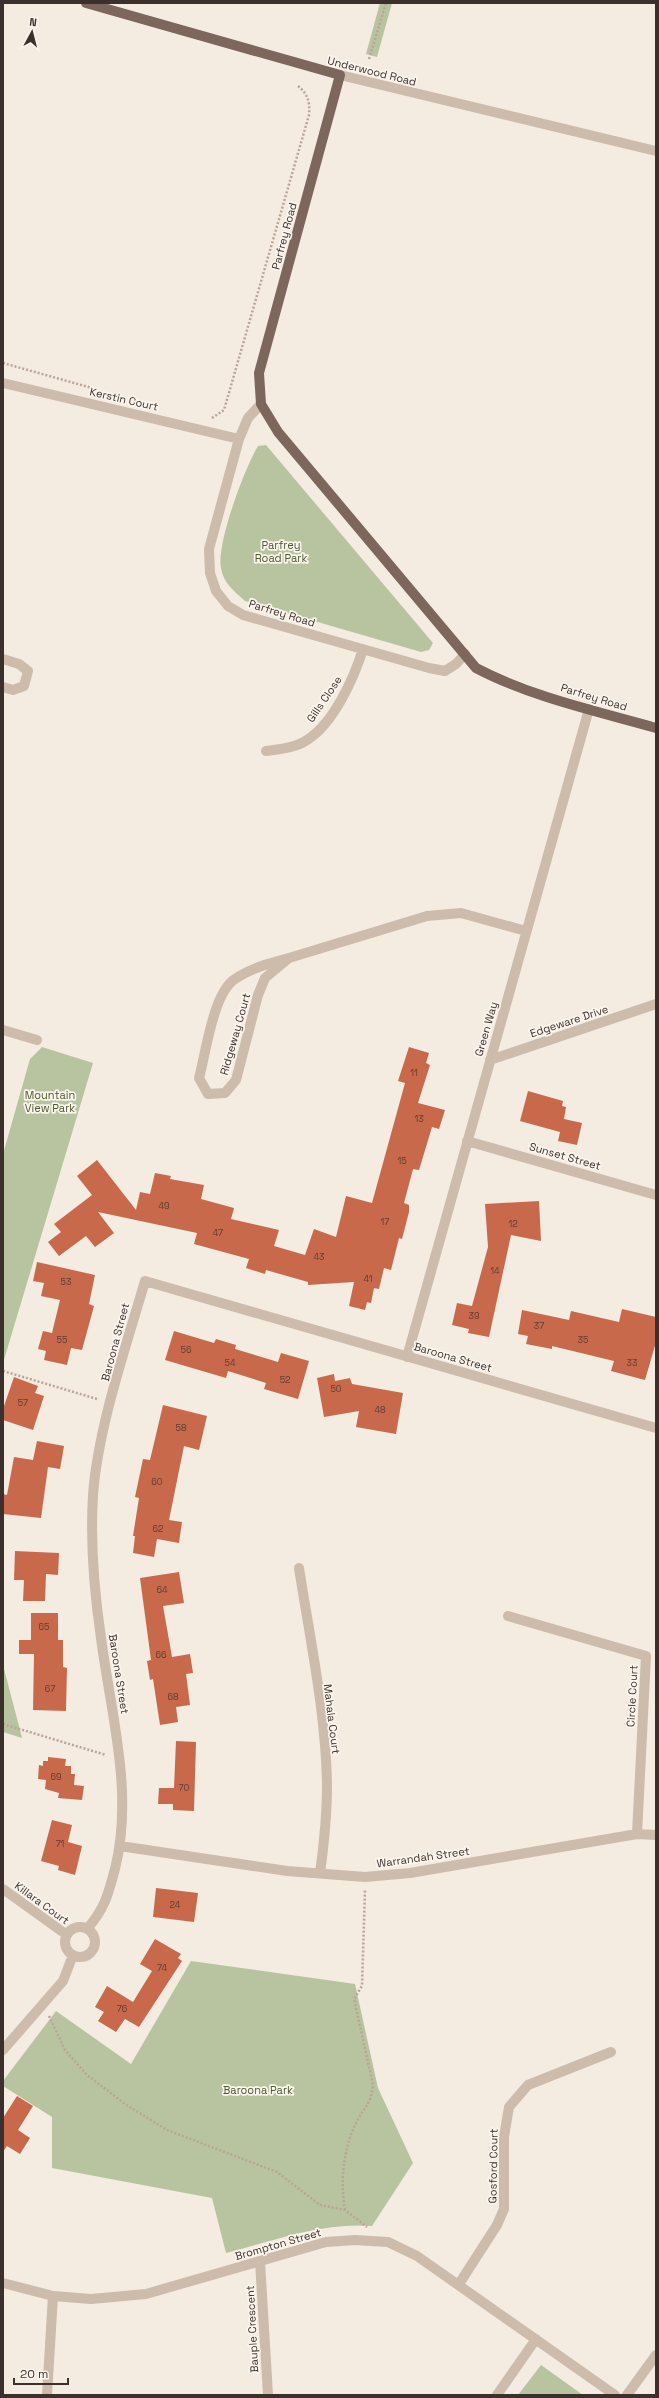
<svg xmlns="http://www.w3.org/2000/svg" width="659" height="2398" viewBox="0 0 659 2398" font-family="'Space Grotesk',sans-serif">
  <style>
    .green { fill: #b8c4a0 }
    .building { fill: #c8694b }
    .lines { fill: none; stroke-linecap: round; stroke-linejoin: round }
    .path { stroke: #b9a596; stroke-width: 2.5; stroke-dasharray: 2 2; stroke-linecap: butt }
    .minor { stroke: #cdbbac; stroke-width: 10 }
    .major { stroke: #7d675c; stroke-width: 10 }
    .labels { text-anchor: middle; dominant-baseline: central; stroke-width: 3.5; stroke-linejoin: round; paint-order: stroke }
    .number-label { font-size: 9px; fill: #5e3e33 }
    .street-label { font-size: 11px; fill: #3b302b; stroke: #fbf5ee }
    .park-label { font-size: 11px; fill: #4a5a2e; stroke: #fbf5ee }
  </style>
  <rect width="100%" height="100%" fill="#f4ebe1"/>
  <path class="green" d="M380 3H392L377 57 366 54Z
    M266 445 433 643 429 650 421 652 245 601C235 592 223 583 221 568 216 544 245 467 258 446Z
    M42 1047 93 1063 3 1363V1154L30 1059Z
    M3 1665 20 1730 22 1738 3 1732Z
    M191 1961 355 1984 378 2088 413 2163 372 2226C322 2222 273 2241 226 2253L212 2198 52 2168V2117L3 2086V2081L56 2011 131 2064Z
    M541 2365 583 2395H518Z"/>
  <path class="building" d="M409 1047 429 1053 426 1063 430 1065 418 1103 445 1110 439 1129 432 1127 419 1170 413 1169 404 1203 409 1205V1212L402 1239 399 1238 391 1270 384 1268 379 1289 374 1288 371 1303 367 1302 365 1310 349 1306 354 1282 308 1285V1282L266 1270 265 1274 246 1268 249 1259 194 1244 197 1233 98 1212 114 1233 95 1247 86 1236 59 1256 48 1242 61 1232 54 1224 92 1195 77 1176 97 1160 136 1210 140 1192 150 1194 155 1173 171 1176 170 1179 204 1185 201 1199 234 1208 231 1219 279 1230 274 1246 305 1255 314 1229 336 1237 346 1196 372 1203 405 1083 398 1081Z
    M528 1091 563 1101 562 1106 566 1107 564 1119 582 1123 577 1145 558 1141 560 1132 520 1121Z
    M539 1201 541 1241 511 1235 489 1337 468 1333 469 1329 452 1325 457 1303 472 1306 488 1247 485 1204Z
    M37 1262 95 1275 89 1304 94 1306 82 1350 71 1348 67 1365 44 1360 46 1351 38 1349 43 1331 52 1333 60 1300 41 1296 44 1283 33 1281Z
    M622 1309 656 1317V1342L645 1380 611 1371 614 1361 552 1346V1349L526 1344 528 1336 518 1334 522 1310 569 1320 571 1311 619 1322Z
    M174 1331 214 1343 216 1339 236 1345 235 1349 278 1362 281 1353 309 1361 298 1399 264 1389 266 1383 228 1371 226 1378 165 1360Z
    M334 1374 335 1381 350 1378 352 1384 403 1393 396 1434 356 1427 359 1411 324 1417 317 1378Z
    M14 1377 38 1386 35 1393 44 1396 33 1430 3 1420V1409Z
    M163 1405 207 1416 199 1450 184 1446 169 1520 182 1522 179 1543 157 1539 154 1557 133 1553 135 1536H133L139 1498 135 1497 143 1459 150 1460Z
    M37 1441 64 1446 60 1469 48 1467 41 1518 3 1514V1494L7 1495 14 1457 33 1460Z
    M15 1551 59 1553 58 1575 46 1574 45 1601H23L24 1580H14Z
    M179 1572 184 1603 163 1606 172 1657 190 1654 193 1673 186 1674 190 1705 176 1707 178 1722 160 1725 153 1679 150 1680 147 1661 151 1660 140 1578Z
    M31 1613H58V1640H63V1667L67 1668 66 1711 33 1710 34 1654H19V1640H31Z
    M176 1741 196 1742 194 1811 173 1810V1804H158L159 1788H174Z
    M48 1757 66 1759 65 1766H71V1774H75L74 1785 84 1786 82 1800 58 1798 59 1793 45 1789 46 1780 38 1779 39 1765 43 1766V1761H48Z
    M52 1820 72 1825 68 1842 82 1846 75 1875 58 1870 59 1866 41 1861Z
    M156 1888 198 1893 194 1922 153 1917Z
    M155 1939 181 1954 178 1958 182 1961 139 2027 125 2019 116 2032 98 2021 104 2012 95 2007 107 1986 133 2002 152 1971 140 1964Z
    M17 2096 33 2106 18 2130 30 2138 20 2154 7 2146 3 2152V2118Z"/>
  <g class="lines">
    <path class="path" d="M369 59 386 3
      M3 363 99 390
      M212 418 224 410 309 115C310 101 308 94 297 85
      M3 1371 97 1399
      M3 1724 106 1755
      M49 2016 65 2050 87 2075 125 2104 167 2130 277 2172 320 2205 345 2210 367 2227
      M345 2210C340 2181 343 2150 356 2123 364 2107 371 2105 373 2085L354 1999 362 1986 365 1890"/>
    <path class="minor" d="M340 75 656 151
      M3 383 239 439
      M261 404 248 418 239 439 209 549 210 573 216 591 228 606 243 615 429 668 445 671 456 664 465 654
      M3 659 19 664 28 671 24 686 13 690 3 687
      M266 751C280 749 295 748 307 740 334 723 354 678 363 649
      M289 958 265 978 258 995 236 1080 225 1093 208 1094 199 1078C206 1053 213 993 235 979 251 968 270 963 289 958Z
      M289 958 427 916 461 913 526 931
      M3 1030 37 1040
      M490 1060 656 1004
      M467 1141 656 1195
      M407 1357 589 709
      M299 1568C310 1639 326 1714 327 1785 327 1815 324 1844 320 1873
      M508 1616 646 1656 637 1834
      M120 1846 287 1871 365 1877 410 1873 637 1834 656 1835
      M3 1889 67 1935
      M65 1942a15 15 0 1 1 30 0a15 15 0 1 1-30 0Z
      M87 1929C105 1908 108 1895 115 1869 134 1792 111 1715 101 1638 94 1590 90 1543 93 1495 98 1427 126 1347 145 1281L656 1428
      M3 2050 63 1981 73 1955
      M260 2261 268 2395
      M3 2283 53 2296 91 2299 146 2294 326 2242 355 2240 388 2242 417 2256 615 2395
      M459 2284 497 2225 504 2209V2137L509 2107 528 2085 611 2052
      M47 2395 53 2296
      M497 2395 536 2339
      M627 2395 656 2355"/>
    <path class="major" d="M86 3 340 75 259 373 261 404 278 432 476 668C531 697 596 711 656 728"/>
  </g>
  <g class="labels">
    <g class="number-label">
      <text x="414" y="1073">11</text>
      <text x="419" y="1119">13</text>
      <text x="402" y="1161">15</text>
      <text x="164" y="1206">49</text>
      <text x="385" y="1222">17</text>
      <text x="513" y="1224">12</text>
      <text x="218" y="1233">47</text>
      <text x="319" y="1257">43</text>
      <text x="495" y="1271">14</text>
      <text x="368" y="1279">41</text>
      <text x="66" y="1282">53</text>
      <text x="474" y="1316">39</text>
      <text x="539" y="1326">37</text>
      <text x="62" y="1340">55</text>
      <text x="583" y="1340">35</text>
      <text x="186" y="1350">56</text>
      <text x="230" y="1363">54</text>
      <text x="632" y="1363">33</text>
      <text x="285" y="1380">52</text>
      <text x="336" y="1389">50</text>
      <text x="23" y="1403">57</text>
      <text x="380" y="1410">48</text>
      <text x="181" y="1428">58</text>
      <text x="157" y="1482">60</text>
      <text x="158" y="1529">62</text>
      <text x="162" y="1590">64</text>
      <text x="44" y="1627">65</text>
      <text x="161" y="1655">66</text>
      <text x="50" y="1689">67</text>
      <text x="173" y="1697">68</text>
      <text x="56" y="1777">69</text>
      <text x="184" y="1788">70</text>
      <text x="60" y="1844">71</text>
      <text x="175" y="1905">24</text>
      <text x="162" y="1968">74</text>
      <text x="122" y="2009">76</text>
    </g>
    <g class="street-label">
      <text transform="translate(372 71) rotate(14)">Underwood Road</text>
      <text transform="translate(284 236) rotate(-75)">Parfrey Road</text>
      <text transform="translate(124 399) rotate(13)">Kerstin Court</text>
      <text transform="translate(282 613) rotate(17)">Parfrey Road</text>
      <text transform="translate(594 697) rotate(17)">Parfrey Road</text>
      <text transform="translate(324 699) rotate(-56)">Gills Close</text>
      <text transform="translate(569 1021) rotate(-18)">Edgeware Drive</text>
      <text transform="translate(486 1029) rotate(-74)">Green Way</text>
      <text transform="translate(235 1034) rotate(-74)">Ridgeway Court</text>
      <text transform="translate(565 1156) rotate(16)">Sunset Street</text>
      <text transform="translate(115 1342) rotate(-75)">Baroona Street</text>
      <text transform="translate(453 1357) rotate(16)">Baroona Street</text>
      <text transform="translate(119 1674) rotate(81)">Baroona Street</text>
      <text transform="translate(632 1696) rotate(-87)">Circle Court</text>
      <text transform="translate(332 1719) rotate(83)">Mahala Court</text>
      <text transform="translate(423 1857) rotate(-8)">Warrandah Street</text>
      <text transform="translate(42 1903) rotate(36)">Killara Court</text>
      <text transform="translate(493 2166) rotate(-89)">Gosford Court</text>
      <text transform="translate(278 2244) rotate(-16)">Brompton Street</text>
      <text transform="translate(252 2329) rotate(-93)">Bauple Crescent</text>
    </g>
    <g class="park-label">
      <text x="281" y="545">Parfrey<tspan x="281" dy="13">Road Park</tspan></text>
      <text x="50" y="1095">Mountain<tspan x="50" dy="13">View Park</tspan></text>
      <text x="258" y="2090">Baroona Park</text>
    </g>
  </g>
  <rect width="659" height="2398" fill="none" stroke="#3b302b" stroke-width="8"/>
  <g transform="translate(32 32) rotate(7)" stroke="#fbf5ee" stroke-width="3" paint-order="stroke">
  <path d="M0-3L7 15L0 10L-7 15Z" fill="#3b302b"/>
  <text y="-6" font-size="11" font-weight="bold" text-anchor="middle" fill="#3b302b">N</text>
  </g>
  <path d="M14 2378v6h54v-6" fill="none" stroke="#3b302b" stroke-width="2"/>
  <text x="20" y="2378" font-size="12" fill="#3b302b" stroke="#fbf5ee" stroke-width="3" paint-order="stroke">20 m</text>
</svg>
